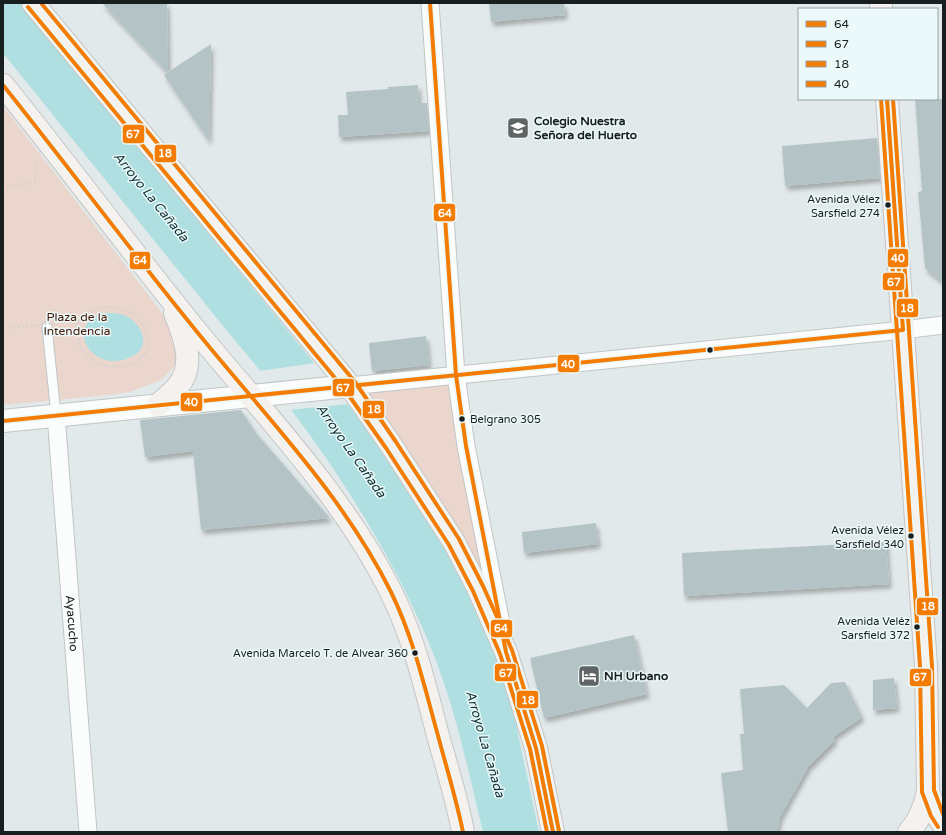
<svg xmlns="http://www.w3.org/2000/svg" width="946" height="835" viewBox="0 0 946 835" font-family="'Varela Round',sans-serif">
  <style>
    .green { fill: #ebd6cd }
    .water { fill: #b0dfe2 }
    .pier { fill: #e2e9ea }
    .building { fill: #b4c4c6; filter: url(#shadow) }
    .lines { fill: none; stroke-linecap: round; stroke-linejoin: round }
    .lane-casing { stroke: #c0c6c6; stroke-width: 11 }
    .street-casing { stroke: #c0c6c6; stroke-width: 19 }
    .secondary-casing { stroke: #c0c6c6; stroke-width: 24 }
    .primary-casing { stroke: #c2c6c6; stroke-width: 24 }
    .path { stroke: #cccfcf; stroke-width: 2.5; stroke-dasharray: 1 3; stroke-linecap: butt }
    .lane { stroke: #fbfcfc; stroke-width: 9 }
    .street { stroke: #fbfcfc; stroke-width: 17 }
    .secondary { stroke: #fbfcfc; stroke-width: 22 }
    .primary { stroke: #f5f1ef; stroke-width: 22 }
    .path-bridge { stroke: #cccfcf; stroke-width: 2.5; stroke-dasharray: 1 3; stroke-linecap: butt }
    .bus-1-casing { stroke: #ebf9fa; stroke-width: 7 }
    .bus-2-casing { stroke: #ebf9fa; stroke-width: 7 }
    .bus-3-casing { stroke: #ebf9fa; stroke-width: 7 }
    .bus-4-casing { stroke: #ebf9fa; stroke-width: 7 }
    .bus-1 { stroke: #f47c02; stroke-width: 4 }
    .bus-2 { stroke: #f47c02; stroke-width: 4 }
    .bus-3 { stroke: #f47c02; stroke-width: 4 }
    .bus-4 { stroke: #f47c02; stroke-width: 4 }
    .bus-dot { fill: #191e1e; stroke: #ebf9fa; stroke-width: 1.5 }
    .labels { text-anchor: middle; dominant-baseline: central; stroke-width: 3; stroke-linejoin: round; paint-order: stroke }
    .bus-label { font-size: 11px; fill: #191e1e; stroke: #ebf9fa; text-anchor: end }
    .poi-label { font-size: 12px; font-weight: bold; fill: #191e1e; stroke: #ebf9fa; text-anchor: start }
    .park-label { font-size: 12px; fill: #461905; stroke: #ebf9fa }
    .street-label { font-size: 12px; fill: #191e1e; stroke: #ebf9fa }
    .water-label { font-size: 13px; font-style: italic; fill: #103133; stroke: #ebf9fa }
    .line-badge { stroke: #ebf9fa; stroke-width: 1.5 }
    .badge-label { font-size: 11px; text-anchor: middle; font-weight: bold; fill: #fff }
  </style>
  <defs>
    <filter id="shadow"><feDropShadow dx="2.5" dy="4.5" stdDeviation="2" flood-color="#0004"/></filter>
  </defs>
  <rect width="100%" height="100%" fill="#e2e9ea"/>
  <path class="green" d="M3 106 162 313 172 332 177 349 175 366 161 380 130 392 110 395 3 405Z
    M456 375 506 652 350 386Z"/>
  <path class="water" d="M3 3H21L366 427 431 522 477 609 504 680 516 724 539 832H483C470 778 458 721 439 669 426 632 408 596 390 562 347 483 295 410 236 342L3 53Z
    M102 313C110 313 118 312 126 316 142 324 152 346 133 356 95 377 62 328 102 313Z"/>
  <path class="pier" d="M316 363 349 404 289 410 259 371Z"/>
  <path class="building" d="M102 3H167L168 72 211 44 209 141 164 75 168 73Z
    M489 3H564L565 15 491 22Z
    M418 85 419 103H427L429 131 339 137 338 115H348L346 92 388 89V87Z
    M915 99H943V282L925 268 918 192 922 191Z
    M877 138 880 178 785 186 782 146Z
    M426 336 429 365 372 371 369 343Z
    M241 410 256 433 330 518 201 530 193 451 145 457 140 420Z
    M596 523 598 544 524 553 522 532Z
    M886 542 889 584 684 596 682 553Z
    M634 635 647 694 544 718 530 658Z
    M894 678 897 708 873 710V680Z
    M845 682 862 717 833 737 835 740 808 767 780 817 777 832H728L721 773 743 770 740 734H744L740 689 784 685 807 708 831 683Z"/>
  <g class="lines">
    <g class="lane-casing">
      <path id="lane" d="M47 327 56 415"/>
    </g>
    <g class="street-casing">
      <g id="street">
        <path d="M430 3 456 375 466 446 502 628"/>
        <path d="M350 386 903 330 943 325"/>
        <path id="s1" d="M56 415 88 832"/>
      </g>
    </g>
    <g class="secondary-casing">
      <path id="secondary" d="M3 421 350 386"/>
    </g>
    <g class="primary-casing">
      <path id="primary" d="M33 3 350 386 391 445 454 542 478 588 506 652 536 748 553 832
        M881 3V9
        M3 85C70 168 134 255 202 338 268 418 345 499 391 592 413 636 425 685 437 732 446 765 457 798 463 832
        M887 99 926 666 928 791C925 806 920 820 909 832
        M158 405C164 399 173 393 178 386 196 365 184 335 175 313
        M928 791 936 814 943 824"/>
    </g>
    <path class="path" d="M3 187 35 183 36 162
      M62 323C66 322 73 322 77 321 88 316 95 308 107 307 119 306 133 312 140 321 174 364 97 386 80 345 77 337 77 329 77 321
      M3 328 32 326"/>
    <use href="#lane" class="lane"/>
    <use href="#street" class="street"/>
    <use href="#secondary" class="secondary"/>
    <use href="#primary" class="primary"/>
    <path class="path-bridge" d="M33 326 55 323"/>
    <g class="bus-1-casing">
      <path id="bus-1" d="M430 3 456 375 466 446 506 652 536 748 553 832
        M3 85C70 169 134 255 202 338 269 420 344 497 391 592 413 637 424 685 437 732 446 766 456 798 463 832"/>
    </g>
    <g class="bus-2-casing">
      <path id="bus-2" d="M28 7 345 390 386 448 449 545 473 591 500 654 530 749 547 832
        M881 99 920 666 922 792 931 816 938 827"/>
    </g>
    <g class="bus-3-casing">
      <path id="bus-3" d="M41 3 355 382 396 442 459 539 483 586 512 650 542 746 559 831
        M893 99 932 666 934 790 943 814"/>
    </g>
    <g class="bus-4-casing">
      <path id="bus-4" d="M3 421 903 330 887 99"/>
    </g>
    <use href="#bus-1" class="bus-1"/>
    <use href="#bus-2" class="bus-2"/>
    <use href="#bus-3" class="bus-3"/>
    <use href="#bus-4" class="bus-4"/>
  </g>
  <defs>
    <g id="school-square" transform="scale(1.15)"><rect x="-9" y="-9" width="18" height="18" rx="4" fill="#5f6565" stroke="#ebf9fa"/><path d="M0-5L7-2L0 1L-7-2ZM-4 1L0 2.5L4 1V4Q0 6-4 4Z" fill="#fff"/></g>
    <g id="hotel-square" transform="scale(1.15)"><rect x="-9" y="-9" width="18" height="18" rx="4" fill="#5f6565" stroke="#ebf9fa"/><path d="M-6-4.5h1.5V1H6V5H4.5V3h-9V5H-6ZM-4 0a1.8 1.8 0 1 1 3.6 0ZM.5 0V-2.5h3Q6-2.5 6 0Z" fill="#fff"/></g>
  </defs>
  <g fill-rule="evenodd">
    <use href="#school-square" x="518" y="128"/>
    <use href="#hotel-square" x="589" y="676"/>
  </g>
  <g class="bus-dot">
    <circle cx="888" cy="205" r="3.5"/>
    <circle cx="710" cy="350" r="3.5"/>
    <circle cx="462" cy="419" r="3.5"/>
    <circle cx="911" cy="536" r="3.5"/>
    <circle cx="917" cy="627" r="3.5"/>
    <circle cx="415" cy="653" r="3.5"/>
  </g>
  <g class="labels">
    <g class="bus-label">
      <text x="880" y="199">Avenida Vélez<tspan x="880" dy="14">Sarsfield 274</tspan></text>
      <text x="470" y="419" text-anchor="start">Belgrano 305</text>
      <text x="904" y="530">Avenida Vélez<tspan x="904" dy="14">Sarsfield 340</tspan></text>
      <text x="910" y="621">Avenida Veléz<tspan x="910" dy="14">Sarsfield 372</tspan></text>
      <text x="408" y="653">Avenida Marcelo T. de Alvear 360</text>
    </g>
    <g class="poi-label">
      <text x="534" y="121">Colegio Nuestra<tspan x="534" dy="14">Señora del Huerto</tspan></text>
      <text x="604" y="676">NH Urbano</text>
    </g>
    <g class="park-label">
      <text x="77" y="317">Plaza de la<tspan x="77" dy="14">Intendencia</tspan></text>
    </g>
    <g class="street-label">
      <text stroke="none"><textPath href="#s1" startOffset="209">Ayacucho</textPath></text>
    </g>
    <g class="water-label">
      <text transform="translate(151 197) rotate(51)">Arroyo La Cañada</text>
      <text transform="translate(351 451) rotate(55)">Arroyo La Cañada</text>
      <text transform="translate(485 744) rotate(74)">Arroyo La Cañada</text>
    </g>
  </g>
  <g class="line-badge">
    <rect x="122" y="124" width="23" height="20" rx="4" fill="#f47c02"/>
    <rect x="154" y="144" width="23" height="19" rx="4" fill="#f47c02"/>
    <rect x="433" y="203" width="23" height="19" rx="4" fill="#f47c02"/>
    <rect x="887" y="248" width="22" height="20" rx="4" fill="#f47c02"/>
    <rect x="129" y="251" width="22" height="19" rx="4" fill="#f47c02"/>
    <rect x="882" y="272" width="23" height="19" rx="4" fill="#f47c02"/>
    <rect x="896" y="298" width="23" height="20" rx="4" fill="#f47c02"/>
    <rect x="557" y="354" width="23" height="19" rx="4" fill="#f47c02"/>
    <rect x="332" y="378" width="23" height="19" rx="4" fill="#f47c02"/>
    <rect x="180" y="392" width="23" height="20" rx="4" fill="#f47c02"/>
    <rect x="362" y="400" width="23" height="19" rx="4" fill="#f47c02"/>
    <rect x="916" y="597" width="23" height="19" rx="4" fill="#f47c02"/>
    <rect x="490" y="619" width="23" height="19" rx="4" fill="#f47c02"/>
    <rect x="494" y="663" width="23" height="19" rx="4" fill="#f47c02"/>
    <rect x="909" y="668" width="23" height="19" rx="4" fill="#f47c02"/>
    <rect x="516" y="690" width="23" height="19" rx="4" fill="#f47c02"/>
  </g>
  <g class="badge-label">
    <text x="133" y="138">67</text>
    <text x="165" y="157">18</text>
    <text x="445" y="217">64</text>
    <text x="898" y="262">40</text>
    <text x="140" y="264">64</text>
    <text x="894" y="286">67</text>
    <text x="907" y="312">18</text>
    <text x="568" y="368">40</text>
    <text x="343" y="392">67</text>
    <text x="191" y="406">40</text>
    <text x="374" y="413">18</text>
    <text x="928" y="610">18</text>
    <text x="501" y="632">64</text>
    <text x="506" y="677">67</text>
    <text x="920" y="681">67</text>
    <text x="528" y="704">18</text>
  </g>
  <rect width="946" height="835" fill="none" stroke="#191e1e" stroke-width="8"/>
  <rect x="798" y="8" width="140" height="92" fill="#ebf9fa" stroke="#97a1a2"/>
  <rect x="806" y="21" width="20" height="6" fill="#f47c02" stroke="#97a1a2"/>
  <text x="834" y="28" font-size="12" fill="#191e1e">64</text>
  <rect x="806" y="41" width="20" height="6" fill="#f47c02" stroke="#97a1a2"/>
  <text x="834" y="48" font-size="12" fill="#191e1e">67</text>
  <rect x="806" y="61" width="20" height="6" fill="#f47c02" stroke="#97a1a2"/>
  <text x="834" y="68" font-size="12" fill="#191e1e">18</text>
  <rect x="806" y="81" width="20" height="6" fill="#f47c02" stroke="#97a1a2"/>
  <text x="834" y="88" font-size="12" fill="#191e1e">40</text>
</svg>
